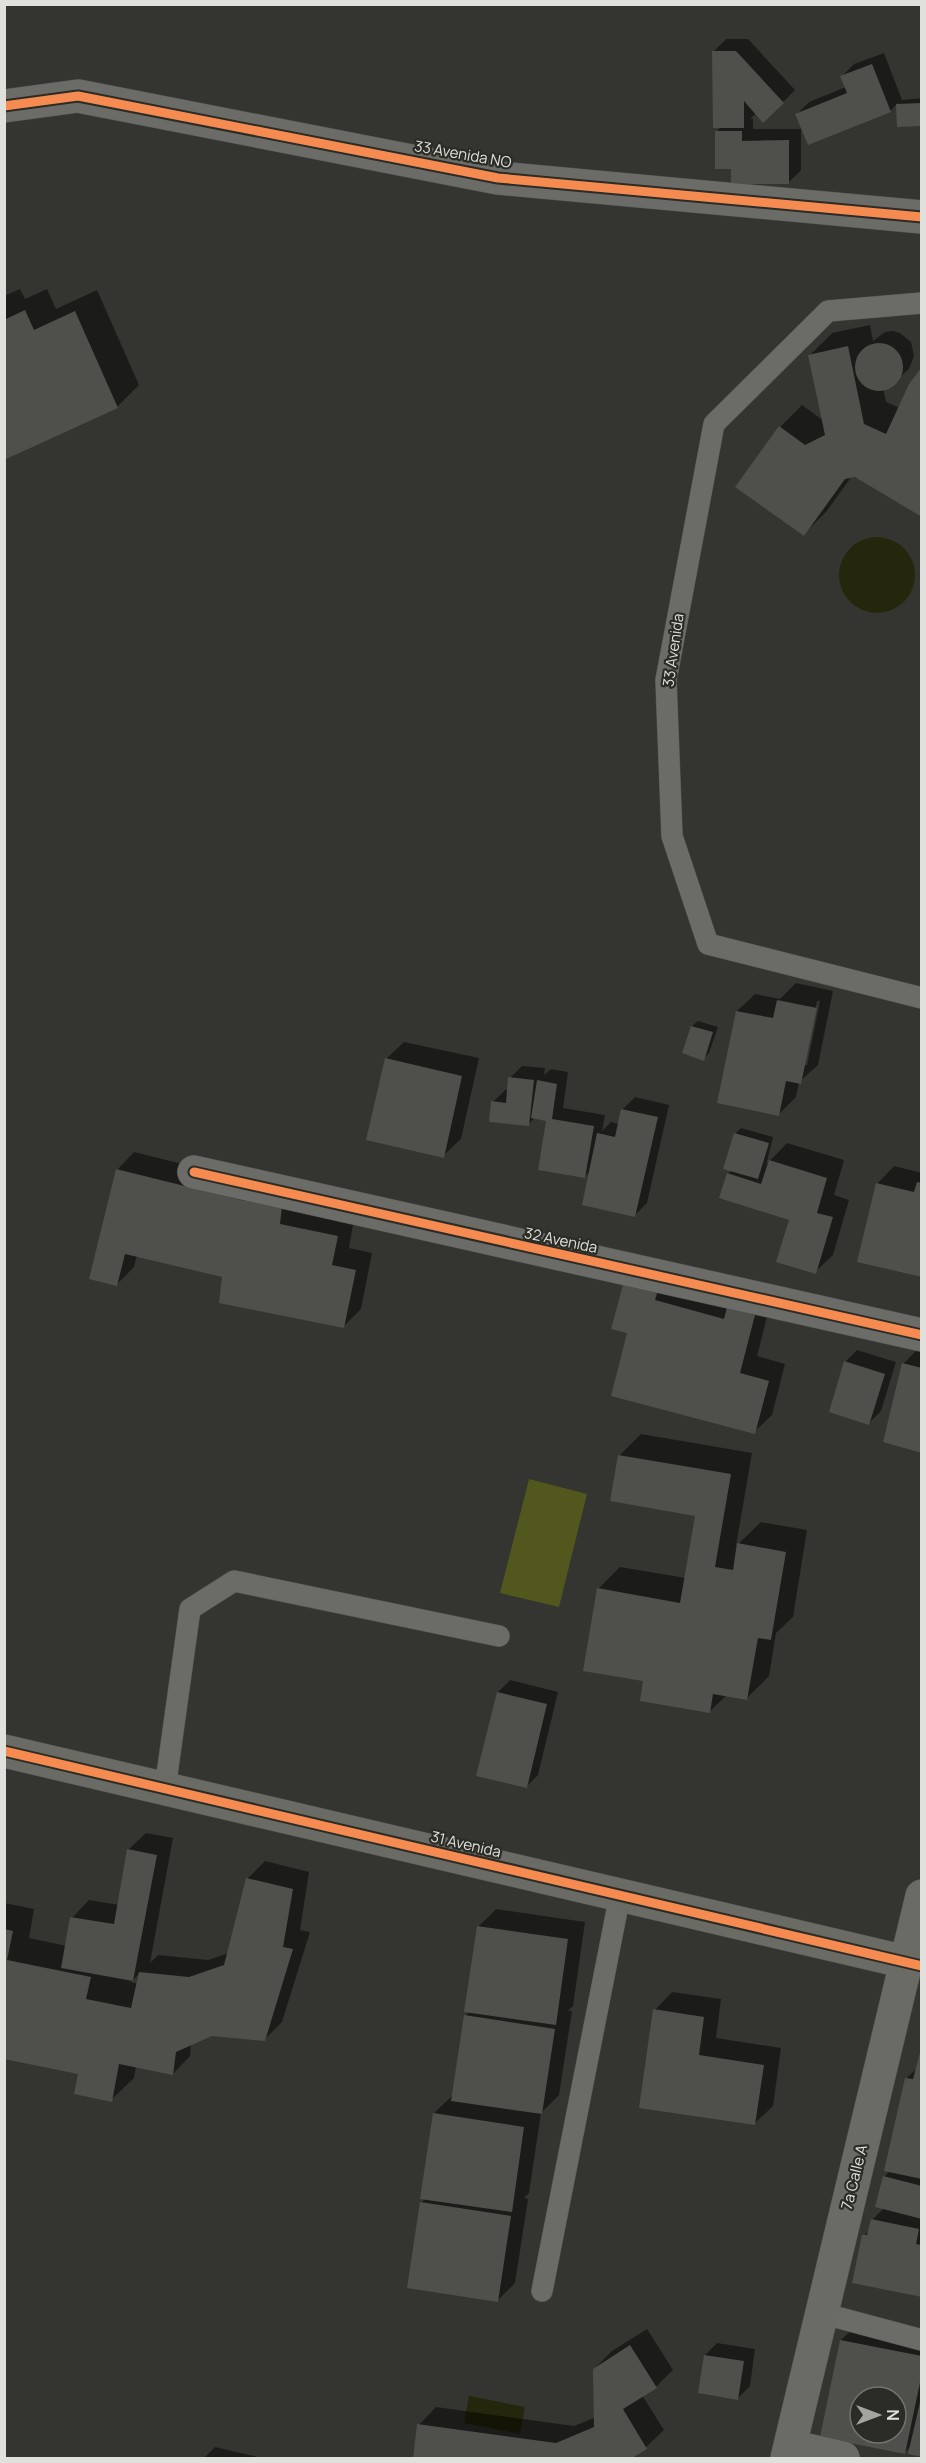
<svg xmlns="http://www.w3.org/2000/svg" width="926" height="2463" viewBox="0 0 926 2463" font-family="Manrope,sans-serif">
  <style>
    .green { fill: #52571d }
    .water { fill: #25270c }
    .shadow { fill: #0007; fill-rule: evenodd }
    .building { fill: #4f4f4c; fill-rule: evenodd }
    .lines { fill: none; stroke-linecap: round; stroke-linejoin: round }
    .lane-casing { stroke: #53544f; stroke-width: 22 }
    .street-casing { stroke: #53544f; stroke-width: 34 }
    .secondary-casing { stroke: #53544f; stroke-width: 34 }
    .lane { stroke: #6b6c68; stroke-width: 21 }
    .street { stroke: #6b6c68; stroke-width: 33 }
    .secondary { stroke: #6a6b65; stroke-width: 33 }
    .cycleway-casing { stroke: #2b2c25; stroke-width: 13 }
    .cycleway { stroke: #f68b52; stroke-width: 9 }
    .labels { text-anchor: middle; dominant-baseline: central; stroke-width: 4.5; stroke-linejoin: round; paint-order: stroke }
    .street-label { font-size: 15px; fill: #e0e1dc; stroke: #2b2c25 }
  </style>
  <rect width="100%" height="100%" fill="#343530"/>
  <path class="green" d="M529 1479 587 1494 559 1607 500 1593Z"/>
  <path class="water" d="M839 575a38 38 0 1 1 76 0a38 38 0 1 1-76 0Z
    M469 2396 525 2407 520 2434 464 2423Z"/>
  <path class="shadow" d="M726 39H748L795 90 783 102 756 113 750 119H753V129H801V170L789 182 732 167 717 131 722 126 714 51Z
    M884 53 902 100 922 98V125L898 126V103L890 111 797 114 809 102 846 87 842 76 854 64Z
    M20 289 25 299 47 289 56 309 97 290 139 385 117 407 4 458V296Z
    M870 325 873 341 885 332 893 331 900 333 911 342 914 356 909 369 890 386 883 388 886 402 900 408 922 516 855 475 852 476 826 512 804 534 780 427 802 405 824 421 810 355 832 333Z
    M796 983 833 991 818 1065 799 1082 796 1097 779 1114 737 1011 755 994 780 999ZM817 1001H820L807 1065H804Z
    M698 1021 718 1027 709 1053 703 1059 692 1026Z
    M404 1042 479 1058 461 1139 443 1156 386 1059Z
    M522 1066 545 1068 544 1075 551 1069 568 1072 563 1108 605 1115 602 1131 611 1122 619 1124 623 1109 635 1097 669 1105 647 1203 635 1215 591 1170 584 1177 548 1119 535 1117 529 1124 493 1102 505 1090H509L510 1078Z
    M741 1128 773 1137 766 1165 787 1143 844 1160 834 1195 849 1200 833 1255 815 1272 791 1219 728 1174 732 1170 735 1134Z
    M134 1152 259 1183 354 1219 349 1248 372 1253 361 1309 344 1326 224 1276 137 1255 134 1267 117 1284V1170Z
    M894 1166 922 1173V1275L877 1184Z
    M625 1282 772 1297 757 1356 785 1364 772 1415 754 1432 629 1332Z
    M921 1346 922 1347V1451L903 1364Z
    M857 1350 896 1362 881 1411 869 1423 845 1362Z
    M641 1434 752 1453 736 1546 761 1522 807 1530 793 1617 776 1633 769 1676 747 1698 727 1695 710 1711 645 1680 598 1589 620 1567 686 1578 697 1515 619 1456Z
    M510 1680 558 1692 538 1775 526 1787 498 1692Z
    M146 1833 173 1838 150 1963 158 1955 208 1960 229 1953 248 1878 265 1861 309 1872 300 1930 310 1932 282 2022 264 2040 212 2035 191 2043 190 2056 173 2074 136 2066 134 2078 111 2100 80 2072 4 2057V1903L34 1909 29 1938 67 1946 72 1918 89 1900 119 1905 128 1850ZM141 1972 138 1984 131 1982Z
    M496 1909 585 1922 573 2006 568 2011H572L559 2095 541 2113 529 2193 524 2198 528 2199 515 2283 498 2300 421 2203 426 2198 434 2113 452 2096 465 2016 470 2011 478 1927Z
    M672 1992 721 1999 716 2038 781 2048 773 2106 755 2123 655 2010Z
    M922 2047V2296L864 2236 870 2229 872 2220 884 2208V2177L890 2171 907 2078 917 2068Z
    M859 2323 922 2336V2456L912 2445 904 2453 822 2435 841 2340ZM860 2397H896V2433H860Z
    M647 2329 673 2370 656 2387 642 2395 664 2430 646 2447 629 2458H414L419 2425 436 2407 574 2426 596 2417 594 2369 612 2351Z
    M717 2343 755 2349 750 2386 738 2398 705 2355Z
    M215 2447 262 2458H204Z"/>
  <path class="building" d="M712 51H736L784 103 763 123 744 101V128H713Z
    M872 64 891 112 808 145 795 114 847 93 840 76Z
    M922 103V126L897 127 896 104Z
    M715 131H742V141L789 140V184H731V169H715Z
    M25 310 34 330 75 311 118 408 4 460V320Z
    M855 367a24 24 0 1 1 48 0a24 24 0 1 1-48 0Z
    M848 346 864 424 886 434 909 384 922 367V517L855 477 845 479 804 536 735 487 779 426 805 445 825 435 808 355Z
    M777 1000 817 1008 801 1084 786 1081 779 1116 717 1103 736 1011 773 1018Z
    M691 1026 713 1032 704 1061 682 1053Z
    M385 1058 462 1076 444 1158 366 1140Z
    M508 1077 534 1080 529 1126 489 1122 491 1101 506 1103Z
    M537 1080 557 1084 552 1119 594 1126 585 1178 538 1170 546 1121 531 1118Z
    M621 1109 658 1117 635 1217 582 1205 597 1133 615 1137Z
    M734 1133 769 1143 758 1179 723 1169Z
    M769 1160 827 1178 817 1213 833 1217 816 1274 776 1262 789 1220 719 1198 727 1173 761 1184Z
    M116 1169 241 1200 282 1206 280 1224 338 1236 332 1265 356 1270 344 1328 219 1303 222 1277 125 1254 117 1286 89 1279Z
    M917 1182 922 1183V1277L857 1262 876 1183 914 1192Z
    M624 1281 658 1290 655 1300 724 1319 727 1307 755 1315 740 1373 769 1381 755 1434 611 1396 627 1333 611 1329Z
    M844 1361 885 1374 869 1425 829 1412Z
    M902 1363 922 1368V1453L883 1442Z
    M618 1455 731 1474 715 1567 733 1570 737 1543 786 1552 771 1640 758 1638 747 1700 713 1694 710 1713 640 1701 643 1681 583 1671 597 1588 680 1603 695 1516 610 1501Z
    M497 1692 547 1704 527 1788 476 1776Z
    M127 1849 157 1855 133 1981 61 1968 70 1917 114 1924Z
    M246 1878 293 1889 283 1947 293 1949 265 2041 212 2036 176 2052 173 2075 119 2064 112 2102 74 2094 78 2074 4 2059V1929L13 1931 7 1960 91 1977 86 1999 131 2008 139 1972 189 1977 224 1965Z
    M477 1926 568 1939 556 2025 464 2012Z
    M653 2009 704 2017 699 2055 764 2065 755 2125 639 2108Z
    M464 2015 555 2029 542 2114 451 2101Z
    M922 2045V2179L884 2171 905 2078 913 2079Z
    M433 2113 524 2127 512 2212 420 2199Z
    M883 2176 922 2186V2219L875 2207Z
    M420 2202 511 2216 498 2302 407 2288Z
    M871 2219 919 2229 916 2244 922 2245V2297L852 2283 862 2235H867Z
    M840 2340 922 2356V2373L905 2454 820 2437ZM860 2397H896V2433H860Z
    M630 2345 657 2388 623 2409 647 2449 632 2458H413L417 2424 556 2443 594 2427 593 2369Z
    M704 2355 744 2361 738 2400 698 2393Z
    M921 2398H922V2457L908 2454Z"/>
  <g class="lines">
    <g class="lane-casing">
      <path id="lane" d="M922 303 828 311 714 424 666 680 672 836 708 944 922 998
        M165 1789 190 1609 234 1581 499 1636
        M542 2291 620 1895
        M821 2313 922 2340"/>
    </g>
    <g class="street-casing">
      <path id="street" d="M4 106 78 96 498 178 922 217
        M194 1172 922 1335"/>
    </g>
    <g class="secondary-casing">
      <path id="secondary" d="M4 1751 906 1962
        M790 2446 843 2458
        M787 2458 922 1896"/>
    </g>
    <use href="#lane" class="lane"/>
    <use href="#street" class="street"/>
    <use href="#secondary" class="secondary"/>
    <g class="cycleway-casing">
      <path id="cycleway" d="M4 106 78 96 498 178 922 217
        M194 1172 922 1335
        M4 1751 922 1966"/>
    </g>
    <use href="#cycleway" class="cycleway"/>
  </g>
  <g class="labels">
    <g class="street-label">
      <text transform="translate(463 154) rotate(10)">33 Avenida NO</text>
      <text transform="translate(673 650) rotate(-82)">33 Avenida</text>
      <text transform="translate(561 1240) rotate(12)">32 Avenida</text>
      <text transform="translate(466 1844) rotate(13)">31 Avenida</text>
      <text transform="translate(854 2177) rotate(-76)">7a Calle A</text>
    </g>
  </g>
  <rect width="926" height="2463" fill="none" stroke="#e0e1dc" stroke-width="12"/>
  <g transform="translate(878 2415) rotate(90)"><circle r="28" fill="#2b2c25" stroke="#73746e" stroke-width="1.5"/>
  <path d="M0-4.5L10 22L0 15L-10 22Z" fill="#a4a5a0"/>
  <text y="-9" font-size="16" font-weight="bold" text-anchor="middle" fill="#e0e1dc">N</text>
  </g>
</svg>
